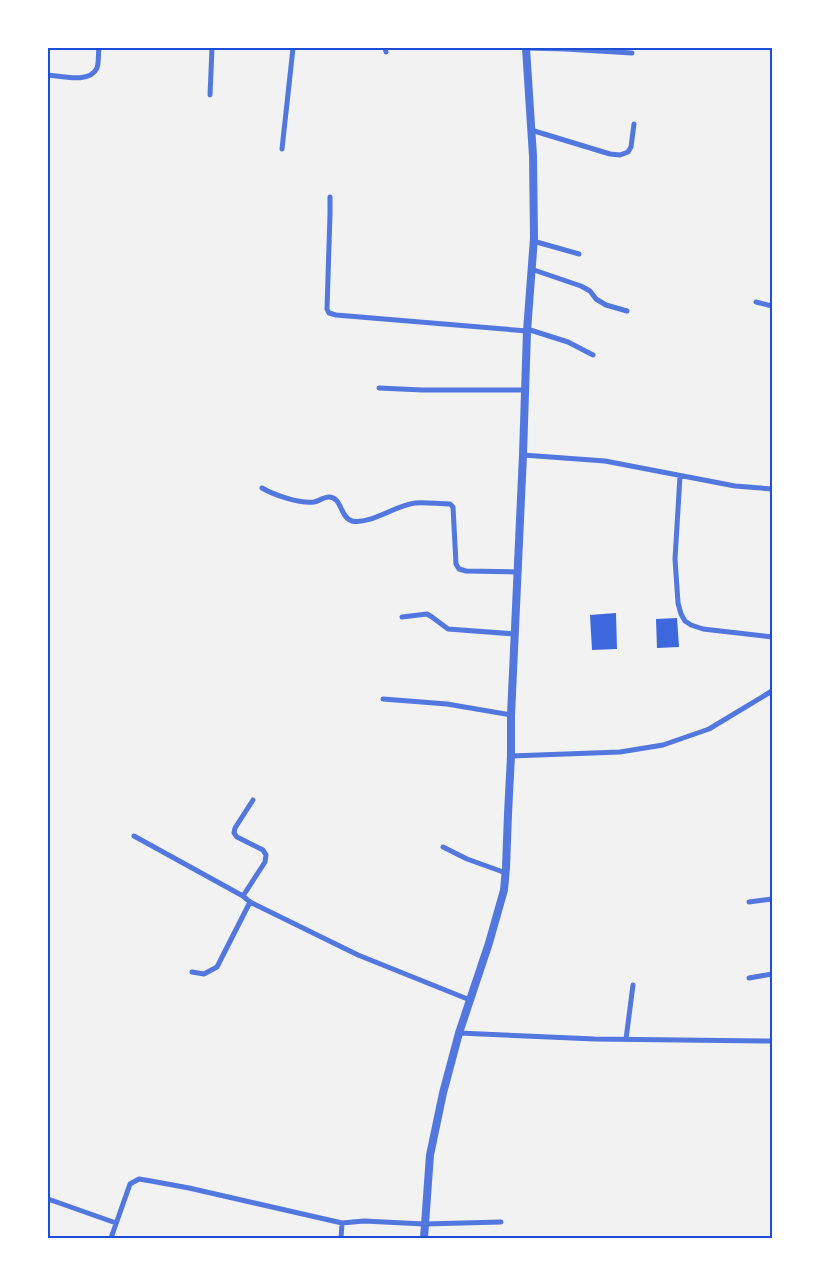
<svg xmlns="http://www.w3.org/2000/svg" width="820" height="1286" viewBox="0 0 820 1286" font-family="Georgia,serif">
  <style>
    .building { fill: #3d67dc }
    .lines { fill: none; stroke-linecap: round; stroke-linejoin: round }
    .minor { stroke: #5277de; stroke-width: 5 }
    .tertiary { stroke: #5277de; stroke-width: 8 }
    .neatline { fill: none; stroke: #1d4ed8; stroke-width: 2 }
  </style>
  <rect width="100%" height="100%" fill="#f2f2f2"/>
  <path class="building" d="M616 613 617 649 592 650 590 615Z
    M677 618 679 647 657 648 656 619Z"/>
  <g class="lines">
    <path class="minor" d="M385 48 386 52
      M526 48 565 49 632 53
      M48 75C61 76 90 84 97 68 99 62 98 54 99 48
      M210 95 212 48
      M531 130 610 154 620 155 628 152 631 147 634 124
      M282 149 293 48
      M330 197V214L327 309 329 313 336 315 527 331
      M533 241 579 254
      M531 269 581 286 590 291 596 299 606 305 627 311
      M756 302 772 306
      M527 329 568 342 593 355
      M379 388 422 390H525
      M523 455 605 461 735 486 772 489
      M680 476 675 559 678 603 681 614 685 621 691 625 703 629 772 637
      M262 488C274 495 300 504 314 502 319 501 324 497 329 497 342 497 340 518 352 521 370 525 396 505 415 503 426 502 438 504 450 504L453 507 456 564 459 569 466 571 517 572
      M402 617 427 614 432 617 448 629 515 634
      M383 699 447 704 511 715
      M511 756 620 752 663 745 709 729 772 691
      M134 836 243 896 250 902 358 955 470 1000
      M443 847 467 859 506 873
      M243 896 265 862 266 855 263 850 237 837 234 833 235 828 253 800
      M749 902 772 899
      M192 972 204 974 217 967 250 902
      M749 978 772 974
      M459 1033 595 1039 772 1041
      M626 1039 633 985
      M48 1199 116 1223
      M111 1238 130 1184 139 1179 151 1181 189 1188 342 1223
      M341 1238 342 1223 364 1221 424 1224 501 1222"/>
    <path class="tertiary" d="M424 1238 430 1155 443 1093 459 1033 489 943 504 890 506 868 508 814 511 756V715L523 455 527 331 534 238 533 156 526 48"/>
  </g>
  <rect width="820" height="1286" fill="none" stroke="#ffffff" stroke-width="98"/>
  <rect x="49" y="49" width="722" height="1188" class="neatline"/>
</svg>
